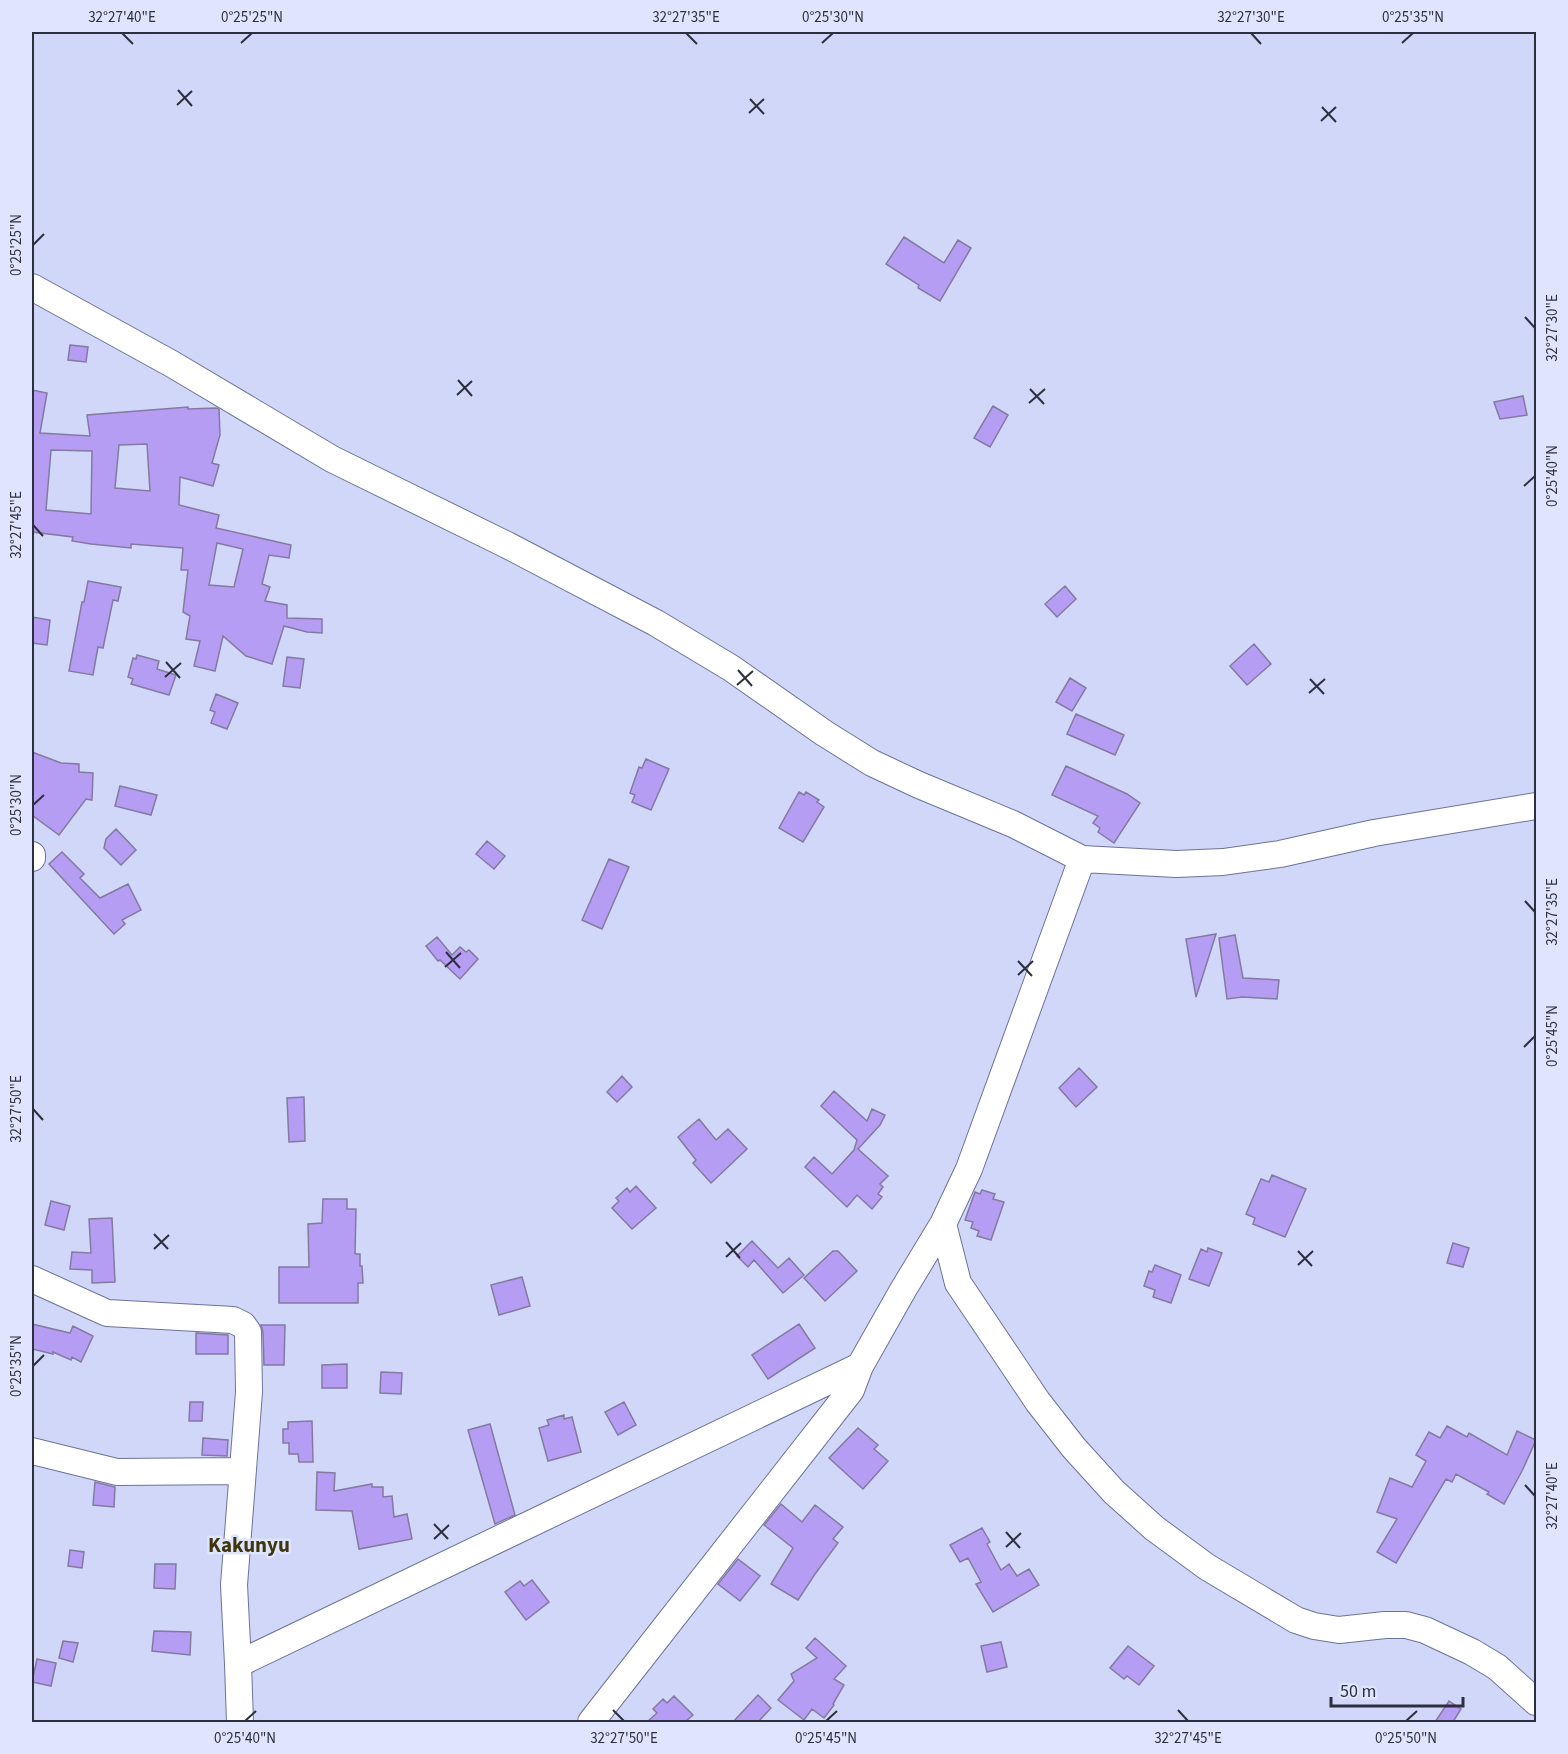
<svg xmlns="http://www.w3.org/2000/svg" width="1568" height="1754" viewBox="0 0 1568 1754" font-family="'Source Sans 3',sans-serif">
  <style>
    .building { fill: #b69df4; stroke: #847aa1; stroke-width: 1.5; fill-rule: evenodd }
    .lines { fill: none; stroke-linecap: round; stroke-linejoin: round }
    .minor-casing { stroke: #6d7399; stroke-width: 28 }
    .minor { stroke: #fff; stroke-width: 26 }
    .ticks { fill: none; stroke: #2c2f3f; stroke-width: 2 }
    .labels { text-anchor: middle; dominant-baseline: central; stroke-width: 5; stroke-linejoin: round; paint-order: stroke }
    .quarter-label { font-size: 21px; font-weight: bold; fill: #40360c; stroke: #dfe5fe }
    .neatline { fill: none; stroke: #2c2f3f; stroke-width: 2 }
    .ticks-label { font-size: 15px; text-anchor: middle; fill: #2c2f3f }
  </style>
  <rect width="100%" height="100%" fill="#d0d7f8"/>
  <path class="building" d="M904 237 944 263 958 240 971 248 940 301 918 288 919 285 886 264Z
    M70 345 88 347 86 362 68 360Z
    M32 390 47 393 40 433 90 436 87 415 188 407V409L216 408 219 409 220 435 212 463 219 465 213 486 180 477 179 505 219 515 216 528 291 545 289 558 269 555 262 584 270 587 265 601 287 605V618L322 619V633L307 632 284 626 272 664 246 656 223 636 215 671 194 666 200 641 186 639 190 616 183 612 188 570H181L183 548 131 544V548L91 544 72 541 73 537 32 532ZM147 444 150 491 115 488 119 445ZM51 450 92 451 91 514 46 510ZM217 543 243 549 234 587 209 585Z
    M1523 396 1527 415 1500 419 1494 402Z
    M993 406 1008 415 990 447 974 438Z
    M88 581 121 587 118 601 113 600 103 648 98 647 93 675 69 671 82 602H84Z
    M1065 586 1076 599 1057 617 1045 604Z
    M32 617 50 620 47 645 32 643Z
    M1254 644 1271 664 1247 685 1230 666Z
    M137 655 159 661 157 669 176 675 169 695 131 684 133 679 128 677 133 658 136 659Z
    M287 657 304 659 300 688 283 686Z
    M1070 678 1086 688 1072 711 1056 702Z
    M216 694 238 703 227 729 211 723 215 712 210 710Z
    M1076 714 1124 735 1115 755 1067 734Z
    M32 752 61 763 79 764V772L93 773 92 800 86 799 59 835 32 815Z
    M646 759 669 769 651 810 632 802 635 795 630 793 639 767 642 768Z
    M1066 766 1127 794 1140 803 1114 843 1098 832 1100 828 1093 823 1098 816 1052 795Z
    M120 786 157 795 151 815 115 806Z
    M799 792 804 795 806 792 819 800 817 802 824 807 803 842 779 828Z
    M116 829 136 850 121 865 104 848 106 839Z
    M487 841 505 856 494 869 476 854Z
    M62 852 84 874 80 878 100 898 128 884 141 910 122 920 125 924 114 934 49 864Z
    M609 859 629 867 602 929 582 920Z
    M1216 934 1196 997 1186 939Z
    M1235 935 1243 978 1279 980 1277 999 1242 997 1227 999 1219 938Z
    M437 937 452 955 460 947 466 952 469 950 478 959 460 979 440 960 438 961 426 946Z
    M1079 1068 1097 1087 1076 1107 1059 1088Z
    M622 1076 632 1087 617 1102 607 1092Z
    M834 1091 867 1121 872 1109 885 1115 880 1125 858 1149 888 1176 880 1184 883 1187 878 1194 882 1197 872 1209 857 1195 847 1207 805 1167 814 1157 832 1174 854 1150 857 1140 821 1106Z
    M304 1097 305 1141 289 1142 287 1098Z
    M699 1119 716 1140 728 1129 747 1149 711 1183 693 1163 696 1160 678 1137Z
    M1272 1175 1306 1189 1285 1237 1253 1224 1255 1218 1246 1214 1261 1179 1269 1182Z
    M636 1186 656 1208 632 1229 612 1208 619 1201 616 1198 627 1188 630 1192Z
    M982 1190 995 1194 993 1199 1004 1202 991 1240 977 1236 979 1231 971 1228 973 1222 965 1220 975 1192 980 1194Z
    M323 1199H347V1209H356L355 1254H360V1266H362L363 1283H358V1303H279V1267H309L308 1224 322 1223Z
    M51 1201 70 1206 64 1230 45 1225Z
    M112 1218 115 1282 92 1283V1270L70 1269 72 1252 91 1253 89 1219Z
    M752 1241 778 1268 789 1258 804 1275 783 1293 754 1260 748 1267 737 1256Z
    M1453 1243 1469 1248 1463 1267 1447 1263Z
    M1208 1248 1222 1253 1209 1286 1189 1279 1201 1249 1207 1252Z
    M833 1251H838L857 1271 825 1301 804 1278Z
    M1155 1265 1181 1275 1171 1303 1153 1297 1155 1290 1144 1286 1149 1271 1152 1272Z
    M522 1277 530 1306 499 1315 491 1285Z
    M32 1324 70 1333 73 1326 93 1336 81 1362 72 1357 71 1360 53 1352V1354L32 1349Z
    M799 1324 815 1348 768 1379 752 1355Z
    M261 1325H285L284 1365H264L263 1332Z
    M196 1333 228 1335V1354H196Z
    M347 1364V1388H322V1365Z
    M381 1372 402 1373 401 1394 380 1393Z
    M190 1402H203L202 1421H189Z
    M624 1402 636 1425 618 1435 605 1412Z
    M564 1415V1419L572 1417 581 1452 548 1461 539 1428 549 1425 547 1420Z
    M312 1421 313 1462H299L298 1454H289V1443H283V1429H288V1422Z
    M490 1424 515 1515 495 1524 468 1430Z
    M1447 1426 1467 1437 1469 1433 1507 1455 1517 1431 1536 1440 1522 1471 1504 1504 1487 1494 1489 1492 1456 1474 1452 1482 1446 1479 1396 1563 1377 1552 1397 1519 1377 1512 1390 1478 1412 1487 1426 1461 1416 1455 1429 1432 1440 1438Z
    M858 1428 878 1445 874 1449 888 1461 863 1489 829 1458Z
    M203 1438 228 1440 227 1456 202 1455Z
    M317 1472 335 1473 334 1491 372 1484V1487H383V1497L392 1496 394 1517 407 1514 412 1539 359 1549 352 1511 316 1510Z
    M95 1482 115 1487 114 1507 93 1505Z
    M781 1504 802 1522 815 1505 843 1527 833 1539 838 1543 815 1574 798 1600 771 1584 793 1548 764 1525Z
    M982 1528 990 1542 987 1544 1001 1570 1009 1564 1017 1576 1029 1569 1039 1585 993 1612 976 1584 981 1582 968 1558 960 1562 950 1545Z
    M70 1550 84 1552 82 1568 68 1566Z
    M738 1559 760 1576 740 1601 718 1584Z
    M155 1564H176L175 1589 154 1588Z
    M532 1580 549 1602 526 1620 505 1592 520 1581 524 1586Z
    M154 1631 191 1632 190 1655 152 1651Z
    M815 1638 846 1666 834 1679 844 1685 833 1704 834 1705 824 1718 812 1709 804 1720 778 1700 794 1681 791 1674 817 1658 806 1648Z
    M63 1641 78 1643 73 1662 59 1658Z
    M1001 1642 1007 1667 987 1672 981 1646Z
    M1128 1646 1154 1666 1139 1685 1127 1676 1124 1679 1110 1668Z
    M37 1659 56 1663 51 1686 32 1682Z
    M758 1695 771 1708 758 1722H733Z
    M674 1696 693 1715 685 1722H647L657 1713 653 1709 663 1699 667 1703Z
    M1449 1701 1461 1709 1453 1722H1435Z"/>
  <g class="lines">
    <g class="minor-casing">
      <path id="minor" d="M32 287 172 364 332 459 507 545 656 623 731 668 824 733 872 763 919 785 1013 824 1082 859 969 1169 943 1224 958 1283 1038 1402 1074 1448 1114 1492 1154 1528 1207 1567 1296 1620 1314 1626 1339 1630 1385 1625H1406L1425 1630 1472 1652 1497 1667 1536 1702
        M32 855V858
        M1082 859 1176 864 1223 862 1280 854 1374 833 1536 806
        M32 1279 107 1313 233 1320 243 1325 248 1332 249 1392 234 1585 238 1664
        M32 1451 117 1472 243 1471
        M240 1722 238 1664 860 1366 903 1290 943 1224
        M591 1722 851 1390 860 1366"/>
    </g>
    <use href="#minor" class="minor"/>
  </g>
  <path class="ticks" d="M122 33 133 44M686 33 697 44M1251 33 1261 44M241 43 252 33M822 43 833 33M1402 43 1413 33M178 90 192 106M750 99 764 114M177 105 192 91M1322 107 1336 122M749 113 764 99M1321 121 1336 107M33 245 44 234M1525 317 1535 328M458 380 472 396M1030 389 1044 404M457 395 472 381M1029 403 1045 389M1524 486 1535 476M33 525 43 536M166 662 180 678M738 670 752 686M165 677 181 663M1310 679 1324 694M737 685 753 671M1309 693 1325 679M33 805 44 795M1525 901 1535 912M446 952 460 968M1018 961 1032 976M445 967 461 953M1018 975 1033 961M1524 1047 1535 1036M33 1109 43 1120M154 1234 168 1249M726 1242 740 1258M154 1249 169 1235M1298 1251 1312 1266M726 1257 741 1243M1298 1265 1313 1251M33 1366 44 1355M1525 1485 1535 1496M434 1524 448 1539M1006 1532 1020 1548M434 1539 449 1525M1006 1547 1021 1533M613 1710 624 1721M1178 1710 1188 1721M245 1721 256 1711M826 1721 837 1711M1406 1721 1417 1711"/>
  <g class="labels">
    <g class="quarter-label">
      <text x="249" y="1545">Kakunyu</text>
    </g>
  </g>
  <rect width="1568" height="1754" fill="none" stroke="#dfe5fe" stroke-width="66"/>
  <path d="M1331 1697v9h132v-9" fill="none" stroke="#2c2f3f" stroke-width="3"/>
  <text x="1340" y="1697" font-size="18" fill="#2c2f3f" stroke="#dfe5fe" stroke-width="4.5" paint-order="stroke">50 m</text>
  <rect x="33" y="33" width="1502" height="1688" class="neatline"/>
  <g class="ticks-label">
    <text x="122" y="22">32°27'40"E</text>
    <text x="252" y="22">0°25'25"N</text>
    <text x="686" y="22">32°27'35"E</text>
    <text x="833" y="22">0°25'30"N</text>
    <text x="1251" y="22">32°27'30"E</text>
    <text x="1413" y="22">0°25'35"N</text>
    <text transform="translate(16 245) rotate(-90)" y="5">0°25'25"N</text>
    <text transform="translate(1552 328) rotate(-90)" y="5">32°27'30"E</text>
    <text transform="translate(1552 476) rotate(-90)" y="5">0°25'40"N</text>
    <text transform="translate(16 525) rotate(-90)" y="5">32°27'45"E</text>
    <text transform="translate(16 805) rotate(-90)" y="5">0°25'30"N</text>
    <text transform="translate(1552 912) rotate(-90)" y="5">32°27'35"E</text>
    <text transform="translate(1552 1036) rotate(-90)" y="5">0°25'45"N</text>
    <text transform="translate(16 1109) rotate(-90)" y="5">32°27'50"E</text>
    <text transform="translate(16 1366) rotate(-90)" y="5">0°25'35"N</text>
    <text transform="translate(1552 1496) rotate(-90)" y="5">32°27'40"E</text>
    <text x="245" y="1743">0°25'40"N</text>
    <text x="624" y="1743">32°27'50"E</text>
    <text x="826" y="1743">0°25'45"N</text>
    <text x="1188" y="1743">32°27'45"E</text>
    <text x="1406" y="1743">0°25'50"N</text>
  </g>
</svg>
